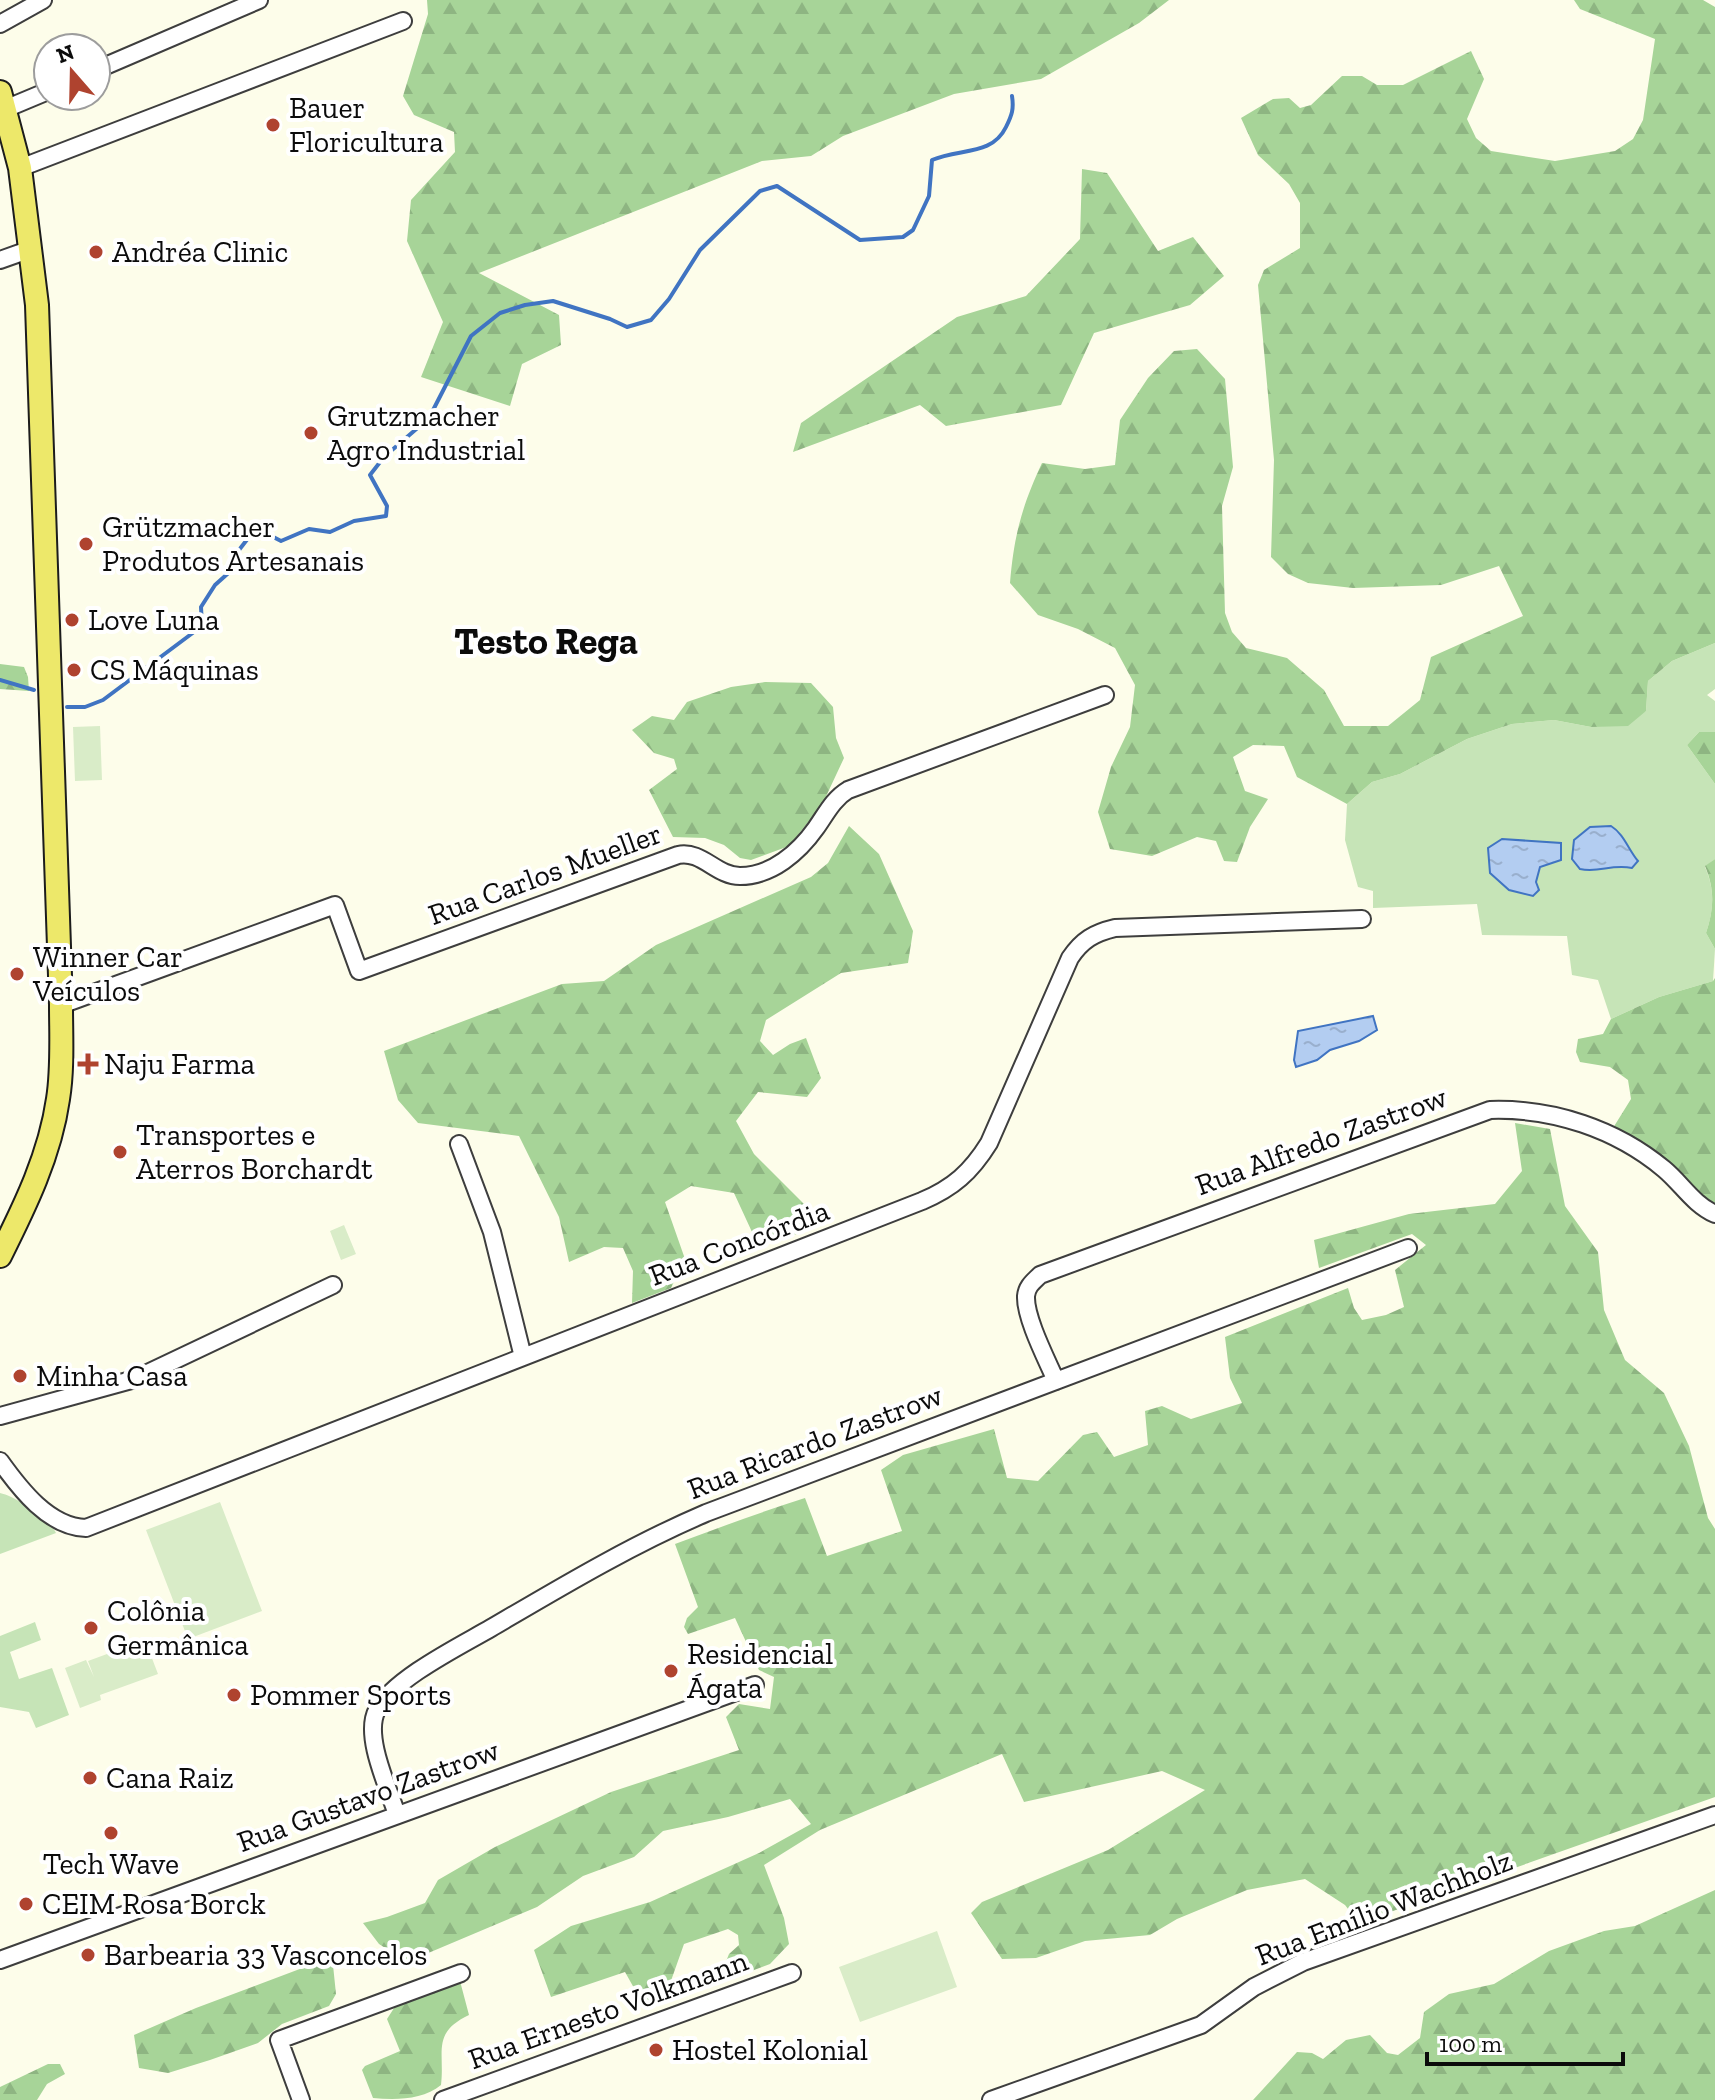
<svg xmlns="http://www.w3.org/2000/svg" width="1715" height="2100" viewBox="0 0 1715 2100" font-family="'Zilla Slab',serif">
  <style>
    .grass { fill: #c6e4b7 }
    .forest { fill: url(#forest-firs) }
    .pitch { fill: #d9ecc8 }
    .water { fill: url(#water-ripples); stroke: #4074c2; stroke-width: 2 }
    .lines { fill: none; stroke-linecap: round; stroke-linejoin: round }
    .stream { stroke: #4074c2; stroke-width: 4 }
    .minor-casing { stroke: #3e3e3e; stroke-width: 20 }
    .major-casing { stroke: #1c1c1c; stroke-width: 26 }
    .minor { stroke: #fff; stroke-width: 16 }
    .major { stroke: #ede86a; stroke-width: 22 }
    .poi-dot { fill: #af432f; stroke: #fff; stroke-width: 3 }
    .labels { text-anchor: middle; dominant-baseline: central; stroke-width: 8; stroke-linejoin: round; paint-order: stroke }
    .poi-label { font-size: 30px; fill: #0b0b0b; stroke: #fff; text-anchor: start }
    .street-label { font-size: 30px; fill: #0b0b0b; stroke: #fff }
    .district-label { font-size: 38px; font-weight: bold; fill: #0b0b0b; stroke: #fff }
  </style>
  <defs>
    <pattern id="forest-firs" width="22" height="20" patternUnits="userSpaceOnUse" patternTransform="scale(2)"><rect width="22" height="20" fill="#a7d498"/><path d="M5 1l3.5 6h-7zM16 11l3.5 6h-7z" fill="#8eb582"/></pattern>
    <pattern id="water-ripples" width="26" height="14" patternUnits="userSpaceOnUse" patternTransform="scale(2)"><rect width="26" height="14" fill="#b3cdf1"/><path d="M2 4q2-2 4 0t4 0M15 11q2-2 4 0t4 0" fill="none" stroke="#99afcd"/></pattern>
  </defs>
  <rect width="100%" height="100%" fill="#fdfdea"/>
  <path class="grass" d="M1715 643V689L1707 695 1715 701V732H1699L1687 745 1715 784V859L1705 867C1715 890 1714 909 1706 933L1715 949 1713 981 1659 997 1611 1019 1598 980 1572 975 1567 936 1482 935 1477 904 1373 908V891L1358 887 1345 840 1347 804 1372 782 1400 774 1467 739 1512 724 1554 720 1591 727 1646 711 1648 681 1672 661Z
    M0 1493C15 1496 50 1519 56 1533L0 1554Z
    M35 1622 41 1640 10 1652 19 1679 52 1668 69 1715 36 1728 29 1712 0 1707V1636Z"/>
  <path class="forest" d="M427 0H1169L1139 23 1041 79 954 94 843 136 811 156 762 161 479 273 559 315 561 345 522 364 510 406 421 377 443 322 407 241 411 200 455 152 454 132 414 115 403 96 428 14Z
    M1574 0H1703L1715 7V643L1672 661 1648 681 1646 711 1628 726 1591 727 1554 720 1512 724 1467 739 1400 774 1372 782 1347 804 1297 777 1284 746 1253 745 1233 757 1245 791 1268 799 1250 827 1237 862 1224 861 1216 841 1197 837 1152 856 1110 849 1098 812 1111 767 1130 727 1135 685 1115 648 1078 629 1038 615 1010 583C1014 535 1022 506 1042 463L1085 469 1115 465 1120 420 1148 378 1174 351 1197 349 1225 379 1233 467 1222 506 1225 613 1232 632 1246 648 1287 658 1324 690 1344 726H1388L1420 700 1431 657 1523 616 1499 566 1441 585 1353 588 1308 583 1288 574 1271 557 1274 460 1258 285 1264 270 1300 248V203L1289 184 1258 155 1241 118 1273 99 1289 98 1300 108 1311 105 1342 76H1362L1377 85H1403L1471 51 1484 79 1467 119 1476 138 1491 151 1555 161 1615 151 1633 139 1643 120 1655 39 1580 9Z
    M1082 169 1107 173 1158 251 1193 237 1224 276 1190 305 1094 333 1061 405 946 426 920 405 793 452 801 423 957 317 1026 296 1080 239Z
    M0 664 24 667 28 677 29 691 0 689Z
    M765 682 811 683 833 707 836 738 844 758 822 805 789 846 751 860 740 858 724 845 705 838 673 837 649 790 677 769 674 759 654 753 632 730 652 716 674 720 687 702 731 687Z
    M1699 732H1715V784L1687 745Z
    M849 826 879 854 913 931 908 963 841 973 766 1020 760 1041 773 1055 790 1044 806 1038 821 1078 807 1097 758 1092 736 1121 754 1154 812 1212 804 1232 758 1245 734 1193 691 1186 665 1202 685 1259 671 1288 632 1303 633 1271 623 1248 604 1247 569 1262 559 1217 519 1136 418 1123 398 1100 384 1051 562 984 604 981 656 945 811 877 828 863Z
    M1715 859V949L1706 933C1714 909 1715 890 1705 866Z
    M1715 978V1204C1696 1196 1688 1178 1673 1165 1657 1149 1633 1138 1613 1128L1631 1099 1628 1080 1610 1067 1580 1062 1576 1052 1578 1039 1603 1034 1611 1019 1659 997 1713 981Z
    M1515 1123 1550 1129 1565 1206 1598 1252 1604 1310 1625 1360 1664 1393 1689 1446 1708 1518 1715 1529V1797L1359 1923 1345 1905 1305 1879 1247 1890 1177 1919 1150 1935 1085 1941 1036 1958 1002 1959 971 1913 982 1902 1108 1850 1205 1790 1162 1771 1024 1802 1002 1754 820 1830 764 1865 784 1918 789 1944 770 1964 717 1984 729 1954 739 1945 738 1935 728 1929 684 1944 667 1992 643 2004 625 1972 551 1997 534 1950 571 1926 650 1902 759 1853 811 1824 790 1799 728 1817 663 1831 634 1857 583 1876 537 1907 407 1962 379 1944 363 1923 387 1917 425 1903 438 1880 495 1847 611 1792 739 1750 726 1717 739 1704 770 1709 774 1677 759 1670 735 1618 688 1634 684 1627 687 1618 698 1607 675 1544C718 1528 761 1512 805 1498L827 1556 902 1531 881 1470 903 1455 994 1429 1007 1478 1038 1481 1083 1435 1097 1432 1114 1457 1148 1445 1145 1411 1162 1406 1191 1419 1242 1403 1230 1378 1225 1337 1348 1288 1354 1308 1362 1320 1386 1315 1404 1307 1395 1270 1426 1245 1412 1234 1319 1268 1314 1240 1409 1214 1495 1204 1522 1171Z
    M1715 1890V2100H1253L1297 2052 1312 2053 1323 2059 1346 2040 1370 2035 1387 2053 1398 2055 1420 2038 1424 2012 1449 1994 1494 1984 1549 1951 1604 1931 1635 1926Z
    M313 1964 333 1965 336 1994 329 2006 282 2024 258 2043 210 2060 168 2073 139 2068 134 2035 196 2008Z
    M460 1981 469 2015C431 2033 445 2052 441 2085 423 2100 396 2100 373 2098L362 2070 365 2066 400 2051 387 2019 396 2005Z
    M48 2064H60L65 2074 47 2084 37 2100H0V2087Z"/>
  <path class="pitch" d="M100 726 102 780 75 781 73 727Z
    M344 1225 356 1254 341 1260 330 1231Z
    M220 1502 262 1611 188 1639 146 1530Z
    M145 1640 158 1674 100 1695 101 1700 80 1708 65 1668 86 1660 94 1677 88 1661Z
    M937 1931 957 1987 860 2022 839 1967Z"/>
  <path class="water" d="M1611 826C1624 834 1628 849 1638 861L1632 868C1611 864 1599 873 1580 869L1572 859 1574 840 1590 827Z
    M1502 839 1561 843V860L1540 867 1536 882 1539 890 1533 896 1509 890 1490 873 1488 848Z
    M1373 1016 1377 1030 1359 1041 1330 1050 1317 1060 1296 1067 1294 1060 1298 1031Z"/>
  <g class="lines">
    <path class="stream" d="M0 680 34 690
      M67 707H85L103 700 202 626 201 607 215 585 234 568 239 550 256 528 281 541 309 529 330 532 354 521 386 516 387 506 370 475 384 457 429 418 471 336 500 313 525 305 553 301 610 319 627 327 651 320 669 299 700 250 760 191 777 186 860 240 903 237 913 230 929 196 932 160C960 148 992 156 1006 127 1012 115 1014 109 1012 96"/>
    <g class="minor-casing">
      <path id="minor" d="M0 24 43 0
        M96 70 259 0
        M5 109 48 91
        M20 168 403 21
        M0 260 31 249
        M61 1005 335 905 359 971 678 855C702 850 716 876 740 876 772 876 799 852 816 828 826 814 833 799 848 790L1105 695
        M459 1144 492 1232 523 1357
        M1056 1381C1047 1360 1025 1318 1026 1296 1027 1286 1033 1282 1040 1275L1490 1110C1553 1108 1616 1129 1664 1169 1682 1184 1693 1204 1715 1214
        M0 1416 135 1379 333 1285
        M0 1461C20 1489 49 1527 86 1528L922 1201C953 1188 971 1172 989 1143L1070 958C1082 940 1094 933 1115 928L1362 919
        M397 1815C389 1789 363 1736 377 1710 393 1679 460 1646 491 1628 561 1587 631 1545 706 1513L1408 1248
        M0 1960 755 1685
        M301 2100 279 2040 461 1973
        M443 2100 792 1973
        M991 2100 1201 2025 1254 1987 1303 1962 1715 1815"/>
    </g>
    <g class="major-casing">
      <path id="major" d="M0 92 20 168 37 305 61 1005C61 1036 63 1068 58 1099 50 1155 25 1206 0 1256"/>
    </g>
    <use href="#minor" class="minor"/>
    <use href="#major" class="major"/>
  </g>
  <g class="poi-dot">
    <circle cx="273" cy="125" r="8"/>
    <circle cx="96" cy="252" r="8"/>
    <circle cx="311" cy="433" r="8"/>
    <circle cx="86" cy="544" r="8"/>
    <circle cx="72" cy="620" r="8"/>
    <circle cx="74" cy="670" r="8"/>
    <circle cx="17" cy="974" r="8"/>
    <path d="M84 1052h8v8h8v8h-8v8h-8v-8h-8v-8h8z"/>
    <circle cx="120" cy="1152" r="8"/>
    <circle cx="20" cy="1376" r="8"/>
    <circle cx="91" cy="1628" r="8"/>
    <circle cx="671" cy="1671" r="8"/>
    <circle cx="234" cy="1695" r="8"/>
    <circle cx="90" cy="1778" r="8"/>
    <circle cx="111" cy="1833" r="8"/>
    <circle cx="26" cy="1904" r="8"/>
    <circle cx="88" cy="1955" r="8"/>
    <circle cx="656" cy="2050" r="8"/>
  </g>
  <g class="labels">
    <g class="poi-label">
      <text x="289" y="108">Bauer<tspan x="289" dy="34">Floricultura</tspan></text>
      <text x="112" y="252">Andréa Clinic</text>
      <text x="327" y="416">Grutzmacher<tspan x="327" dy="34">Agro Industrial</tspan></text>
      <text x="102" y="527">Grützmacher<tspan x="102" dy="34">Produtos Artesanais</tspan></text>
      <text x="88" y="620">Love Luna</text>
      <text x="90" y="670">CS Máquinas</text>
      <text x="33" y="957">Winner Car<tspan x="33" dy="34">Veículos</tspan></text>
      <text x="104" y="1064">Naju Farma</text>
      <text x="136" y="1135">Transportes e<tspan x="136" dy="34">Aterros Borchardt</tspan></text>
      <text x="36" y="1376">Minha Casa</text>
      <text x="107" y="1611">Colônia<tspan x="107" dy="34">Germânica</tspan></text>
      <text x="687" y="1654">Residencial<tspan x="687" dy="34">Ágata</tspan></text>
      <text x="250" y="1695">Pommer Sports</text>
      <text x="106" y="1778">Cana Raiz</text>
      <text x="111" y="1864" text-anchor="middle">Tech Wave</text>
      <text x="42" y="1904">CEIM Rosa Borck</text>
      <text x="104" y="1955">Barbearia 33 Vasconcelos</text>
      <text x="672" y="2050">Hostel Kolonial</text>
    </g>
    <g class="street-label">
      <text transform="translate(545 874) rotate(-20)">Rua Carlos Mueller</text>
      <text transform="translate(1321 1141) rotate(-20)">Rua Alfredo Zastrow</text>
      <text transform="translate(739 1243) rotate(-21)">Rua Concórdia</text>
      <text transform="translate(815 1442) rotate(-21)">Rua Ricardo Zastrow</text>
      <text transform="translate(368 1796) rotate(-20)">Rua Gustavo Zastrow</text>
      <text transform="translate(1384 1908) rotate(-21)">Rua Emílio Wachholz</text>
      <text transform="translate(608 2010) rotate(-20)">Rua Ernesto Volkmann</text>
    </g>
    <g class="district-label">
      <text x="546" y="641">Testo Rega</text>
    </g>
  </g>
  <g transform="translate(72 72) rotate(340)"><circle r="38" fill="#ffffff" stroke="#9d9d9d" stroke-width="2"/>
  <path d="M0-6L14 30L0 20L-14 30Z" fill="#af432f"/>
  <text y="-12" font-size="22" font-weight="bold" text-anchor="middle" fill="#0b0b0b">N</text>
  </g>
  <path d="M1427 2052v12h196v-12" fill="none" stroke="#0b0b0b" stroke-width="4"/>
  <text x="1439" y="2052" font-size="24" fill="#0b0b0b" stroke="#ffffff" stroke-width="6" paint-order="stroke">100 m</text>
</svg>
